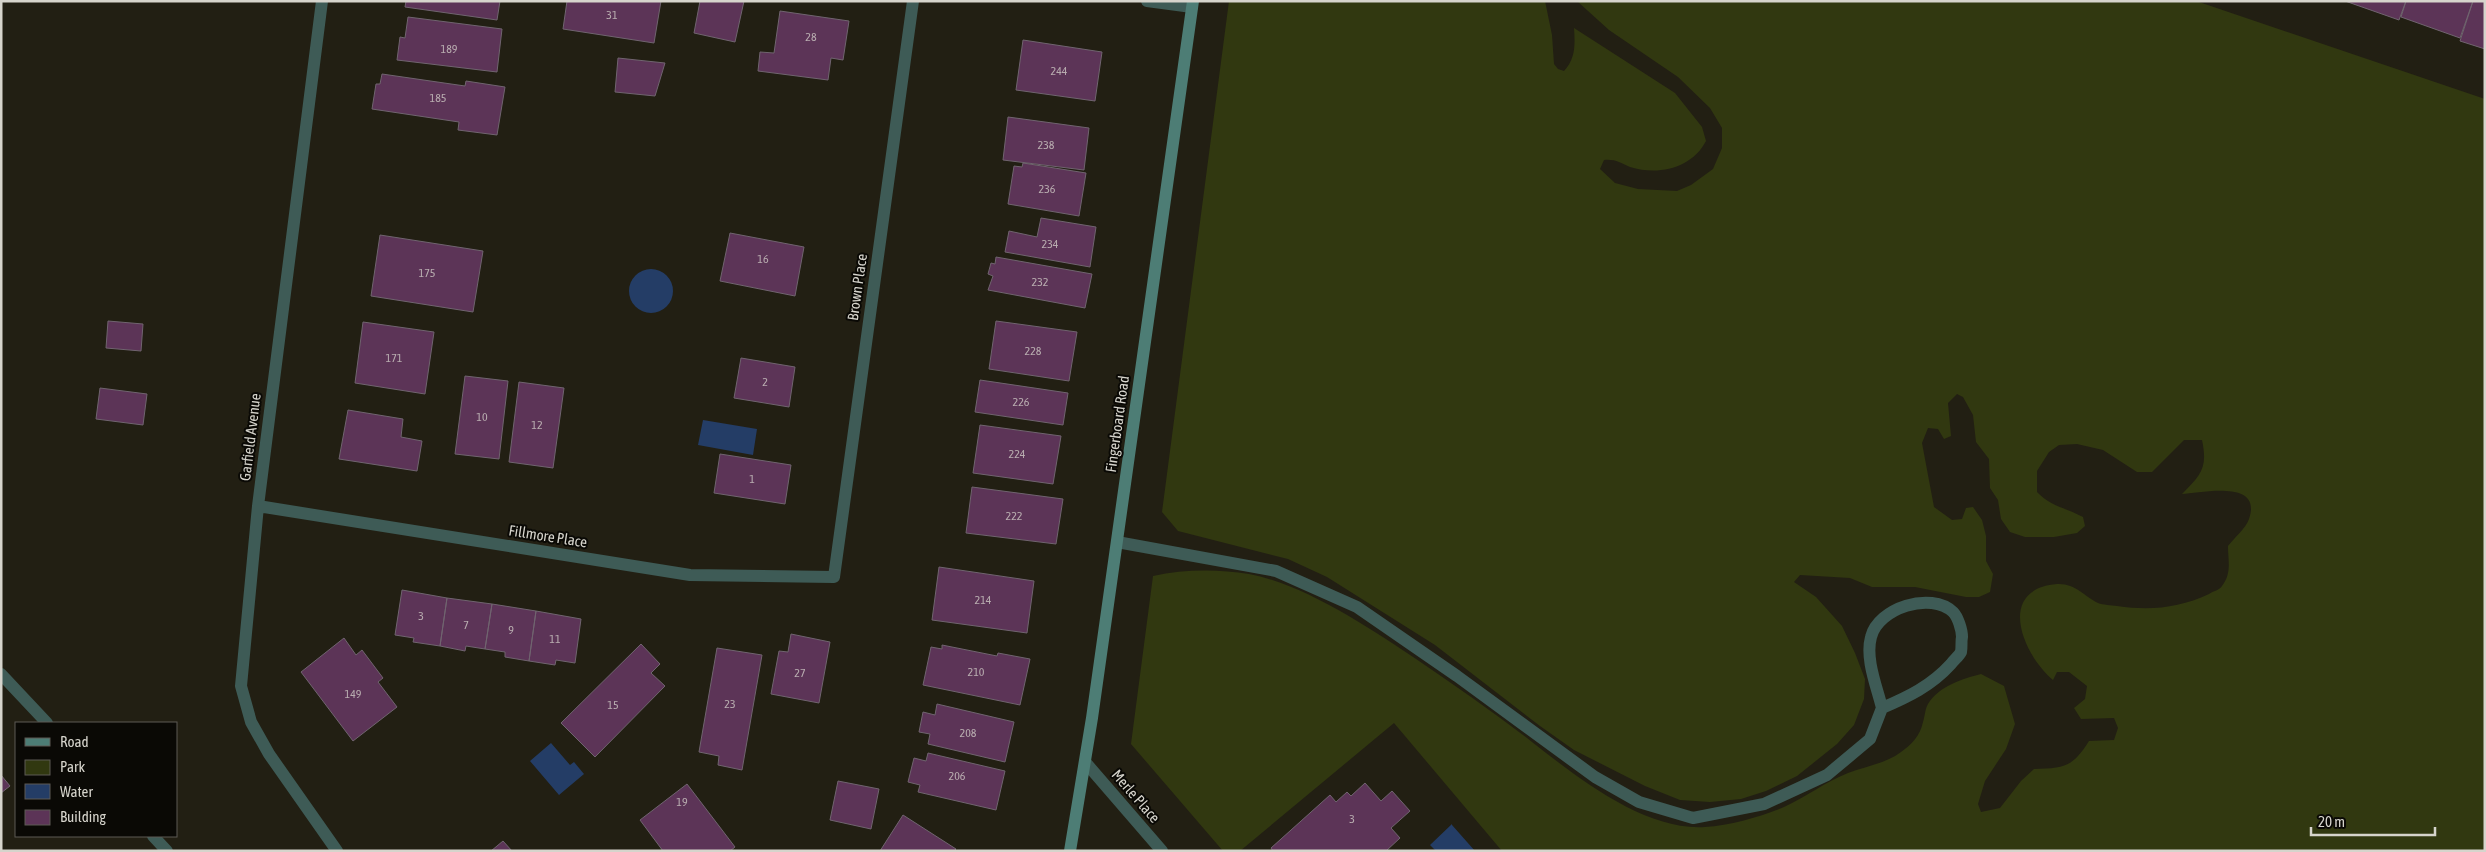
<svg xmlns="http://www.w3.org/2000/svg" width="2486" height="852" viewBox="0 0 2486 852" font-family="'Asap Condensed',sans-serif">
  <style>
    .green { fill: #313810 }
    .water { fill: #243d66 }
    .building { fill: #5c3457; stroke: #70646f }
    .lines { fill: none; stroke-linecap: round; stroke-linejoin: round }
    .lane { stroke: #3e5b56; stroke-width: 12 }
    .street { stroke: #3e5b56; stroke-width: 12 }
    .secondary { stroke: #4d7d75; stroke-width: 12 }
    .labels { text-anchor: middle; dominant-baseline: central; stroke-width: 4; stroke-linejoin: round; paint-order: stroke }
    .number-label { font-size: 12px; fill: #b8acaf }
    .street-label { font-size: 15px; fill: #d6d4cc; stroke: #0a0905 }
  </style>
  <rect width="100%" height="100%" fill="#221f13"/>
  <path class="green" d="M1229 1H1545L1552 35 1554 64 1558 69 1564 71C1576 59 1575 43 1574 28L1675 93 1702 127 1706 141C1692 168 1659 176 1630 167 1620 163 1616 159 1604 160L1600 169 1615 183 1638 189 1677 191 1691 185 1713 169 1722 148V128L1710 108 1678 77 1609 30 1577 1H2196L2485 99V851H1502L1394 723 1240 851H1223L1131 744 1153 576C1184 569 1218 569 1249 574 1306 585 1371 629 1419 661 1457 687 1495 713 1532 742 1577 777 1644 831 1705 827 1731 825 1760 817 1784 807 1806 797 1825 782 1848 773 1866 766 1885 764 1901 752 1912 744 1920 736 1923 722 1925 716 1925 709 1928 704 1939 686 1962 679 1981 674L2004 686 2015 724 2006 749 1985 781 1978 804 1981 812 2000 808 2021 781 2034 769C2064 768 2072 768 2089 741L2114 740 2118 728 2114 718 2081 719 2074 708 2085 699 2087 686 2069 672H2057L2053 680C2022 654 1996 589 2057 584 2075 583 2084 596 2098 603 2103 605 2111 605 2117 606 2150 611 2179 608 2209 594 2213 591 2220 590 2222 586 2232 573 2228 561 2228 546 2234 538 2246 528 2249 519 2263 479 2201 493 2182 494 2201 475 2208 468 2202 440H2184L2152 472H2137L2103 450 2077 444 2059 445 2049 452 2037 471V492C2050 506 2066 508 2083 517L2085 526 2077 533 2054 537H2025L2010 532 2001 519 1998 500 1990 488 1989 459 1976 442 1973 415 1963 397 1957 394 1948 403 1951 436 1944 439 1938 429 1928 428 1922 443 1934 507 1952 520 1962 519 1966 508 1973 507 1982 520 1986 536V561L1993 574 1990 592 1979 597H1966L1915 587H1872L1850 578 1800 575 1794 582 1816 597 1842 626 1855 653 1865 679 1864 699 1854 725 1837 744 1797 776 1766 791 1741 799 1710 802 1680 800 1645 786 1574 750 1540 726 1435 645 1327 577 1288 559 1178 531 1162 512Z"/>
  <path class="water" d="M629 291a22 22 0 1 1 44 0a22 22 0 1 1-44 0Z
    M703 420 757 429 753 455 698 445Z
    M551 743 570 765 574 762 584 774 559 795 530 761Z
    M1452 824V825L1475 851H1436L1430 845Z"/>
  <path class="building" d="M406 1H500L497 20 405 7Z
    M567 1H661L654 43 563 29Z
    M700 1H744L735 42 694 33Z
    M2345 1H2406L2399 20Z
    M2406 1H2473L2460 38 2401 17Z
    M2473 1H2485V49L2460 41Z
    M780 11 849 21 843 60 831 58 828 80 758 71 760 52 774 53Z
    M408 17 502 29 497 72 397 60 400 37 405 38Z
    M1023 40 1102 52 1095 101 1016 90Z
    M618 58 665 63 655 96 615 92Z
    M382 74 465 86 466 81 505 87 497 135 458 130 459 122 372 109 376 84H380Z
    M1008 117 1089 128 1084 170 1003 160Z
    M1023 163 1086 173 1079 216 1008 204 1014 166 1022 167Z
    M1041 218 1096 227 1090 267 1005 252 1009 231 1037 237Z
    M730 233 804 247 795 296 720 281Z
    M380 235 483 251 473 312 371 296Z
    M996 257 1092 274 1085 308 988 290 993 276 988 274 991 263 995 264Z
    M108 321 143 324 141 351 106 348Z
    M996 321 1077 332 1069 381 989 369Z
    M363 322 434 332 425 394 355 383Z
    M741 358 795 367 789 407 734 398Z
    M465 376 508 381 499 459 455 454Z
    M980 380 1068 393 1063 425 975 412Z
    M519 382 564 388 553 468 509 462Z
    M100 388 147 394 143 425 96 419Z
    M348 410 403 419 401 437 422 441 417 471 339 459Z
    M980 425 1061 436 1053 484 973 473Z
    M720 454 791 465 785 504 714 493Z
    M972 487 1063 499 1056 544 966 533Z
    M939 567 1034 581 1027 633 932 620Z
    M402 590 447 598 440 646 413 642 414 638 395 635Z
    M447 598 492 604 485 649 466 646 465 651 440 646Z
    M492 604 536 611 529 661 505 657V652L485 649Z
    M536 611 581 619 575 663 556 660 555 665 529 661Z
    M791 634 830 642 819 703 771 694 779 651 788 652Z
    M344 638 356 655 362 650 383 678 378 682 397 707 353 741 301 672Z
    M641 644 660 664 651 673 665 686 595 757 561 723Z
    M942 645 997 656 998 653 1030 659 1020 705 923 685 931 647 942 649Z
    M717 648 762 655 742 770 718 765 719 756 699 752Z
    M937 704 1014 722 1005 762 928 744 930 734 919 732 923 712 935 715Z
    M928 753 1005 771 996 810 918 792 920 785 908 782 914 758 926 761Z
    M1 775 10 786 1 793Z
    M838 781 879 789 871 829 830 820Z
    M1365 783 1381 801 1392 791 1410 811 1391 828 1400 838 1386 851H1273L1271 848 1330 795 1336 802 1347 792 1351 796Z
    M687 784 735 847 730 851H663L640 820Z
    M903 815 956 849 954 851H880Z
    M503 841 512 851H491Z"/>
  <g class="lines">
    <path class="lane" d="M1117 542 1276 571 1357 607 1457 676 1595 777 1639 802 1693 818 1764 804 1827 775 1870 739 1882 708C1908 697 1931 686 1951 664 1954 660 1959 656 1961 652 1962 647 1961 641 1962 637 1962 630 1958 617 1953 612 1931 591 1878 608 1871 637 1865 659 1877 687 1882 708"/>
    <path class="street" d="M322 1 258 506 241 686 251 722 269 754 337 851
      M1147 1 1192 7
      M258 506 690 575 834 577 913 1
      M1 674 47 723
      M1086 763 1162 851
      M153 836 167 851"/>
    <path class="secondary" d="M1070 851 1092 718 1193 1"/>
  </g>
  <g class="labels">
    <g class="number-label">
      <text x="612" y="15">31</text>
      <text x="811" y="37">28</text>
      <text x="449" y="49">189</text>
      <text x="1059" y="71">244</text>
      <text x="438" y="98">185</text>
      <text x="1046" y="145">238</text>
      <text x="1047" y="189">236</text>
      <text x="1050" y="244">234</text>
      <text x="763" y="259">16</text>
      <text x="427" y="273">175</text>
      <text x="1040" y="282">232</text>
      <text x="1033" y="351">228</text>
      <text x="394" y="358">171</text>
      <text x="765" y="382">2</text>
      <text x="1021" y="402">226</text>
      <text x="482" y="417">10</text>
      <text x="537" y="425">12</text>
      <text x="1017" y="454">224</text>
      <text x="752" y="479">1</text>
      <text x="1014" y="516">222</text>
      <text x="983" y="600">214</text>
      <text x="421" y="616">3</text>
      <text x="466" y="625">7</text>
      <text x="511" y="630">9</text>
      <text x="555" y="639">11</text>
      <text x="976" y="672">210</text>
      <text x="800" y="673">27</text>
      <text x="353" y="694">149</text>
      <text x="730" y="704">23</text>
      <text x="613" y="705">15</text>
      <text x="968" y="733">208</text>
      <text x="957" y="776">206</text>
      <text x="682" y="802">19</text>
      <text x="1352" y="819">3</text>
    </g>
    <g class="street-label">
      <text transform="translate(857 287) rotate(-82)">Brown Place</text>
      <text transform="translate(1117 424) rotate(-82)">Fingerboard Road</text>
      <text transform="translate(250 437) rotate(-83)">Garfield Avenue</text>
      <text transform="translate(548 536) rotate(9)">Fillmore Place</text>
      <text transform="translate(1136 796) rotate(49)">Merle Place</text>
    </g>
  </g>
  <rect width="2486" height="852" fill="none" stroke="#d6d4cc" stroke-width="5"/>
  <rect x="15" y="722" width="162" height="115" fill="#0a0905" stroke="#5c5a55"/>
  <rect x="25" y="738" width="25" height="8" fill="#4d7d75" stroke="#5c5a55"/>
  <text x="60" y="747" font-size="15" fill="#d6d4cc">Road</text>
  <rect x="25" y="760" width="25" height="15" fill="#313810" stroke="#5c5a55"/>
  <text x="60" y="772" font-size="15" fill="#d6d4cc">Park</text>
  <rect x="25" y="784" width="25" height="15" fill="#243d66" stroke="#5c5a55"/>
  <text x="60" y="797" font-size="15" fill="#d6d4cc">Water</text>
  <rect x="25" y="810" width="25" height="15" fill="#5c3457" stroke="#5c5a55"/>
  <text x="60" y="822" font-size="15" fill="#d6d4cc">Building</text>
  <path d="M2311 827v8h124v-8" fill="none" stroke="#d6d4cc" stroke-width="2.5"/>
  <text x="2318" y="827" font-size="15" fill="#d6d4cc" stroke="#0a0905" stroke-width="4" paint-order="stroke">20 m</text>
</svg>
